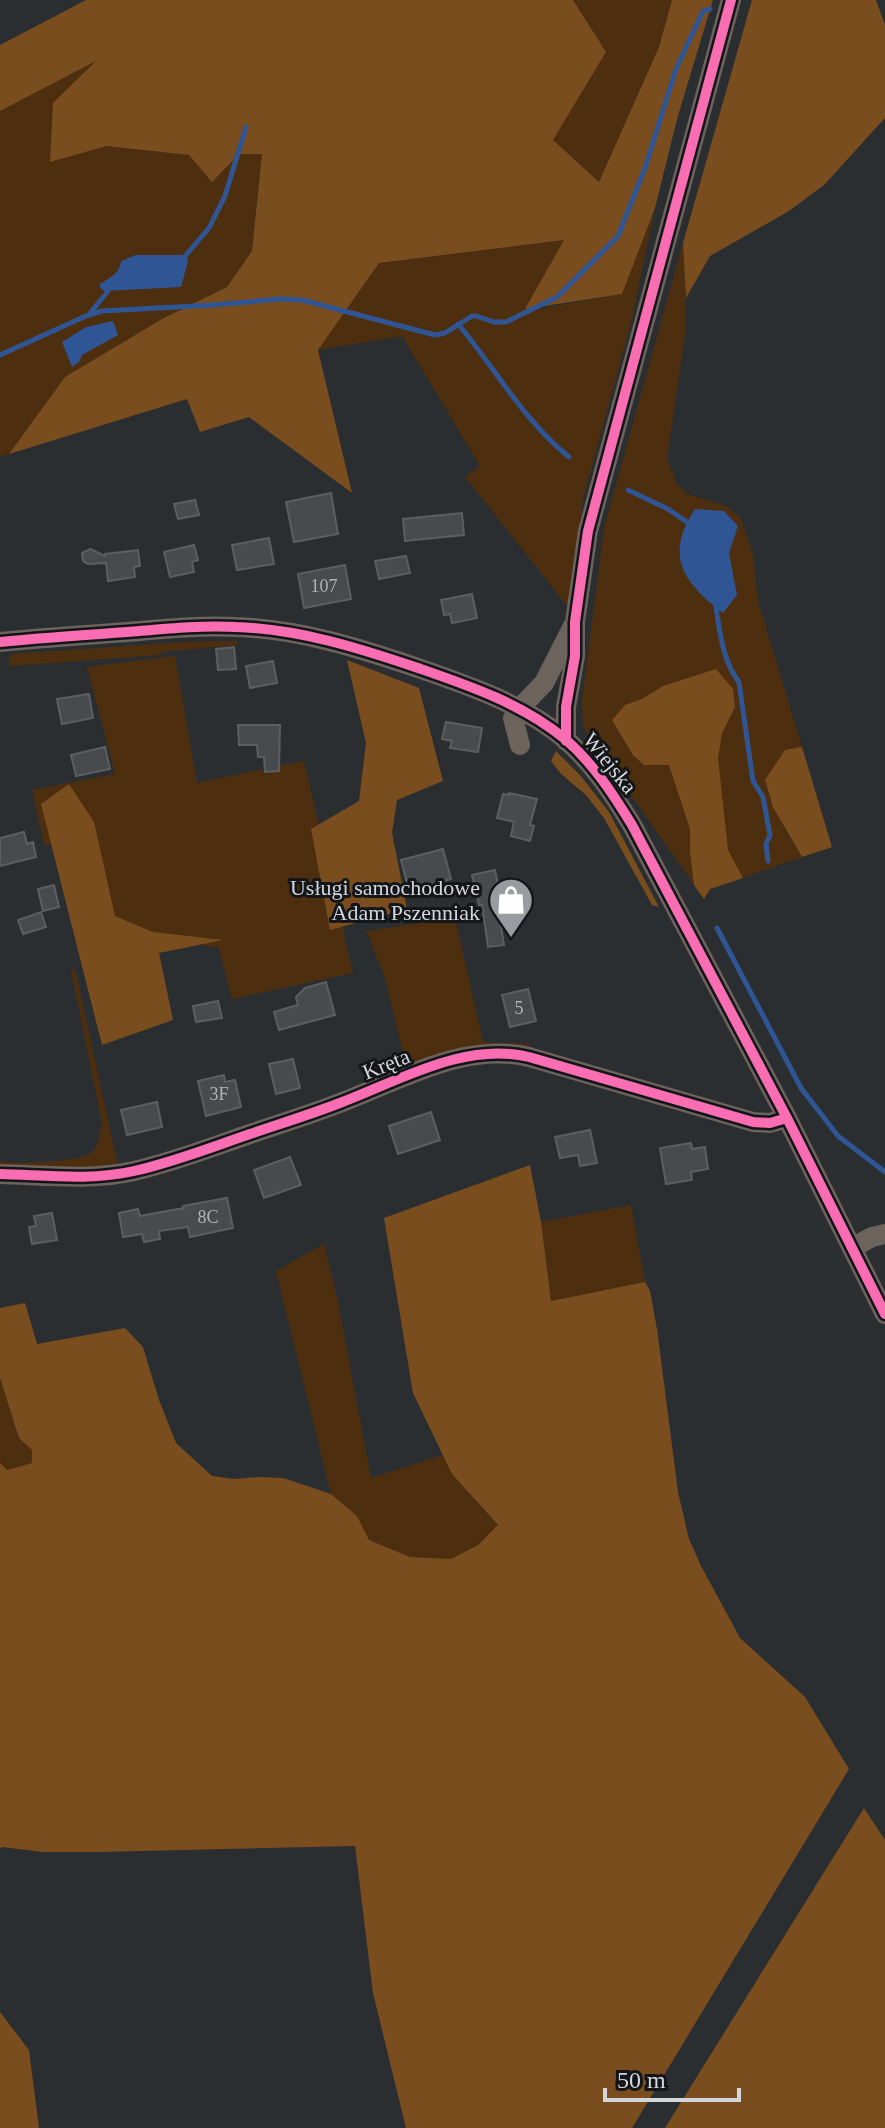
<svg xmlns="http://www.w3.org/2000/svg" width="885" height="2128" viewBox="0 0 885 2128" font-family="Georgia,serif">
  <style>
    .green { fill: #4d2f0f }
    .forest { fill: #7a4d1f }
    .water { fill: #305594 }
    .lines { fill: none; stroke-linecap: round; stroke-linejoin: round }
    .stream { stroke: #305594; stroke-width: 5 }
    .building { fill: #484b4d; stroke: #5c5e61; stroke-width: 2 }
    .minor { stroke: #6c635c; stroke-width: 20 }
    .cycleway-casing { stroke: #131518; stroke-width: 15 }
    .cycleway { stroke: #f96db3; stroke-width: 10 }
    .labels { text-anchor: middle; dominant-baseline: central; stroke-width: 6; stroke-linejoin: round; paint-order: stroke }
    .number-label { font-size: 18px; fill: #b0b3b7 }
    .street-label { font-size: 22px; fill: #d3d6da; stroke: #131518 }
    .poi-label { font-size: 22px; fill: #d3d6da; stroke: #131518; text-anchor: end }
  </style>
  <rect width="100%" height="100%" fill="#2b2e31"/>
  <path class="green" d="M573 0H672L659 47 599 182 553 140 606 52Z
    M99 59 106 146 189 155 212 182 239 154H262L252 251 227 287 162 319 65 377 9 454 0 456V111Z
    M655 208 631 323 583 499 569 608 465 477 480 466 402 336 318 350 379 263 565 240 527 311 622 294Z
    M683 243 686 298 685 335 667 459 677 484 687 494 726 506 740 517 753 554 758 601 802 747 785 750 787 833 802 857 710 889 704 899 583 727 582 700 604 528Z
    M237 641V645L161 652 160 655 9 666V656L12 654 184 642Z
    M175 656 197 783 304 761 353 973 232 999 219 948 162 937 110 923 88 840 44 845 32 790 115 774 87 667Z
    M455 918 483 1042 529 1044 530 1047 376 1083 370 1080 407 1067 384 975 366 931Z
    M75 969 119 1170 0 1169V1161C14 1165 80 1162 91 1153 99 1146 100 1133 102 1123L71 970Z
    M631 1205 645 1282 551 1301 541 1222Z
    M324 1244 338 1302 371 1478 443 1455 452 1474 498 1526 478 1545 451 1559 410 1557 368 1540 357 1516 331 1494 276 1271Z
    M0 1378 19 1438 32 1450V1463L7 1470 0 1463Z"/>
  <path class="forest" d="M86 0H573L606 52 553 140 599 182 659 47 672 0H713L677 119 655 208 622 294 525 309 564 240 379 263 318 350 352 493 249 417 200 432 187 399 9 454 65 377 162 319 227 287 252 251 262 154H239L212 182 189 155 106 146 50 162 53 103 96 61 0 111V45Z
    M752 0H876L885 25V118L824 185 789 211 710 256 686 298 683 243Z
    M347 660 419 688 443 781 397 800 392 833 407 909 330 930 311 829 359 801 366 743Z
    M716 669 733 689 735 707 722 733 718 758 728 850 743 878 710 889 704 899 694 885 690 851V829L669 765H644L633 755 612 720 625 705 642 699 663 686Z
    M802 747 832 847 802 857 773 807 765 780 785 750Z
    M556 751 580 775 609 812 659 907 652 905 604 818 586 795 561 774 551 761Z
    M69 784 94 822 115 916 153 932 223 940 159 953 173 1020 102 1045 41 804Z
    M530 1165 541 1222 551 1301 645 1282 650 1291 657 1329 678 1492 689 1539 701 1566 740 1638 805 1697 849 1769 632 2128H406L373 1993 355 1846 98 1852H43L2 1847 0 1849V1463L7 1470 32 1463V1450L19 1438 0 1378V1308L25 1303 37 1344 125 1328 143 1347 159 1400 176 1443 212 1476 234 1479 259 1477 283 1478 331 1494 357 1516 369 1540 410 1557 451 1559 478 1545 498 1525 452 1474 413 1393 384 1218Z
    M864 1808 885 1840V2128H665Z
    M0 2012 29 2050 39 2128H0Z"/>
  <path class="water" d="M136 255H186L188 261 181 287 105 291 100 288V284C110 278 120 273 121 261Z
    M113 321 118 335 82 355 79 362 72 367 62 342 86 327Z
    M695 509 724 511 738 526 729 553 737 595 723 613C683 582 664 556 695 509Z"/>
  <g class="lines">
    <path class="stream" d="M186 255 209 228 225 196 246 127
      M91 312 108 291
      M458 324C495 368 523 420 569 457
      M0 355 86 316 102 311 213 305 280 299 302 300 435 335 445 333 472 316H476L494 322H506L557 297 618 236 645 168 676 69 703 11 710 9
      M628 490 668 509 687 522
      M716 608C720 633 723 662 739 682L753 781 763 797 770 835 766 844 768 861
      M717 928 801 1088 838 1136 885 1172"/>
  </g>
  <path class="building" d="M331 493 338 534 294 542 286 502Z
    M195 500 199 515 178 519 174 504Z
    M462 513 464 535 405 541 403 519Z
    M269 538 274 564 237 570 232 545Z
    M194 545 198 560 192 562 194 572 170 577 164 552Z
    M90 549 105 556V554L138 550 140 566 134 567 135 577 108 581 106 563 88 564 83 561 82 553Z
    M406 556 410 573 379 579 375 561Z
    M345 565 351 599 304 608 298 574Z
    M472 594 477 618 452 623 450 614 444 615 441 600Z
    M234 647 236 669 218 670 216 649Z
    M273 661 277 683 250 688 246 666Z
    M89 694 93 718 62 724 57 699Z
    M446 722 482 728 478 752 450 748 452 741 442 739Z
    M238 725H280L279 771 265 772 264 757H258L257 745H239Z
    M105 747 110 769 76 776 71 755Z
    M509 793 537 799 530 825 534 826 530 841 511 836 514 822 497 818 503 794 509 795Z
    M24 832 27 844 33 842 36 857 0 866V838Z
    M443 849 451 879 409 891 401 860Z
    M495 870 501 900 497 901 504 945 488 947 482 905H479L472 875Z
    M54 885 59 907 43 911 38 889Z
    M41 912 46 927 23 934 18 920Z
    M326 982 335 1015 279 1030 274 1012 298 1005 296 997 305 988Z
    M528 989 536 1021 510 1027 502 995Z
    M218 1001 222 1018 196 1022 193 1006Z
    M293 1059 300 1088 276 1094 269 1064Z
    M224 1075 225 1082 235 1080 241 1107 206 1116 198 1081Z
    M157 1102 162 1127 127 1135 121 1110Z
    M431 1112 440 1140 398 1154 389 1126Z
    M590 1130 597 1163 580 1166 578 1155 560 1158 555 1137Z
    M691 1143 692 1149 705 1147 708 1169 691 1172 692 1180 666 1184 660 1148Z
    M290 1157 301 1185 264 1198 254 1170Z
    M227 1198 233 1228 190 1237 188 1227 159 1231 160 1239 144 1242 142 1234 123 1237 119 1213 138 1209 140 1216 184 1208 183 1206Z
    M52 1213 57 1240 32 1244 29 1227 36 1226 34 1216Z"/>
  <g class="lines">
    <path class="minor" d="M0 642C42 638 85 635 127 632 163 629 200 625 236 627 299 629 359 648 418 668 470 686 523 704 565 739 593 763 613 794 632 825L787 1118 885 1314
      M566 741V707L575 656V622L588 531 731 0
      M520 745 513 718 519 709 544 683 573 626
      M0 1174C44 1175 91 1181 134 1171 174 1162 212 1147 250 1134 279 1124 309 1115 337 1104 397 1082 464 1041 529 1057L753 1122 770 1123 787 1118
      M852 1248 872 1237 885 1234"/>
    <g class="cycleway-casing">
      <path id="cycleway" d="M0 642C42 638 85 635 127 632 163 629 200 625 236 627 299 629 359 648 418 668 470 686 523 704 565 739 593 763 613 794 632 825L787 1118 885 1314
        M566 741V707L575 656V622L588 531 731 0
        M0 1174C44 1175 91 1181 134 1171 174 1162 212 1147 250 1134 279 1124 309 1115 337 1104 397 1082 464 1041 529 1057L753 1122 770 1123 787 1118"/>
    </g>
    <use href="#cycleway" class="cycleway"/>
  </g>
  <defs>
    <g id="shop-pin" transform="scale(2.3)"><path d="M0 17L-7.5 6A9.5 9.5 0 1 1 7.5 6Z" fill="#989b9f" stroke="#131518"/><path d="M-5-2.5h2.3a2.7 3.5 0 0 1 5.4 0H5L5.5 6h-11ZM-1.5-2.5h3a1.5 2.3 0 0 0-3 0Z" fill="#fff"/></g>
  </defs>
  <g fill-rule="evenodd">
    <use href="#shop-pin" x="511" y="900"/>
  </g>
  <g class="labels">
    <g class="number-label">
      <text x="324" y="586">107</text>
      <text x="519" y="1008">5</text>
      <text x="219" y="1094">3F</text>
      <text x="208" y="1217">8C</text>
    </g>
    <g class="street-label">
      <text transform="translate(610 763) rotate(51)">Wiejska</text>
      <text transform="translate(386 1064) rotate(-22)">Kręta</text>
    </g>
    <g class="poi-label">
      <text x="480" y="887">Usługi samochodowe<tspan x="480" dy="25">Adam Pszenniak</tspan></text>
    </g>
  </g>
  <path d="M605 2088v12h134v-12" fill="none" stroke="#d3d6da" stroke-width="4"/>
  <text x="617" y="2088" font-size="24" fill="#d3d6da" stroke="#131518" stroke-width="6" paint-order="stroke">50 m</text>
</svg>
